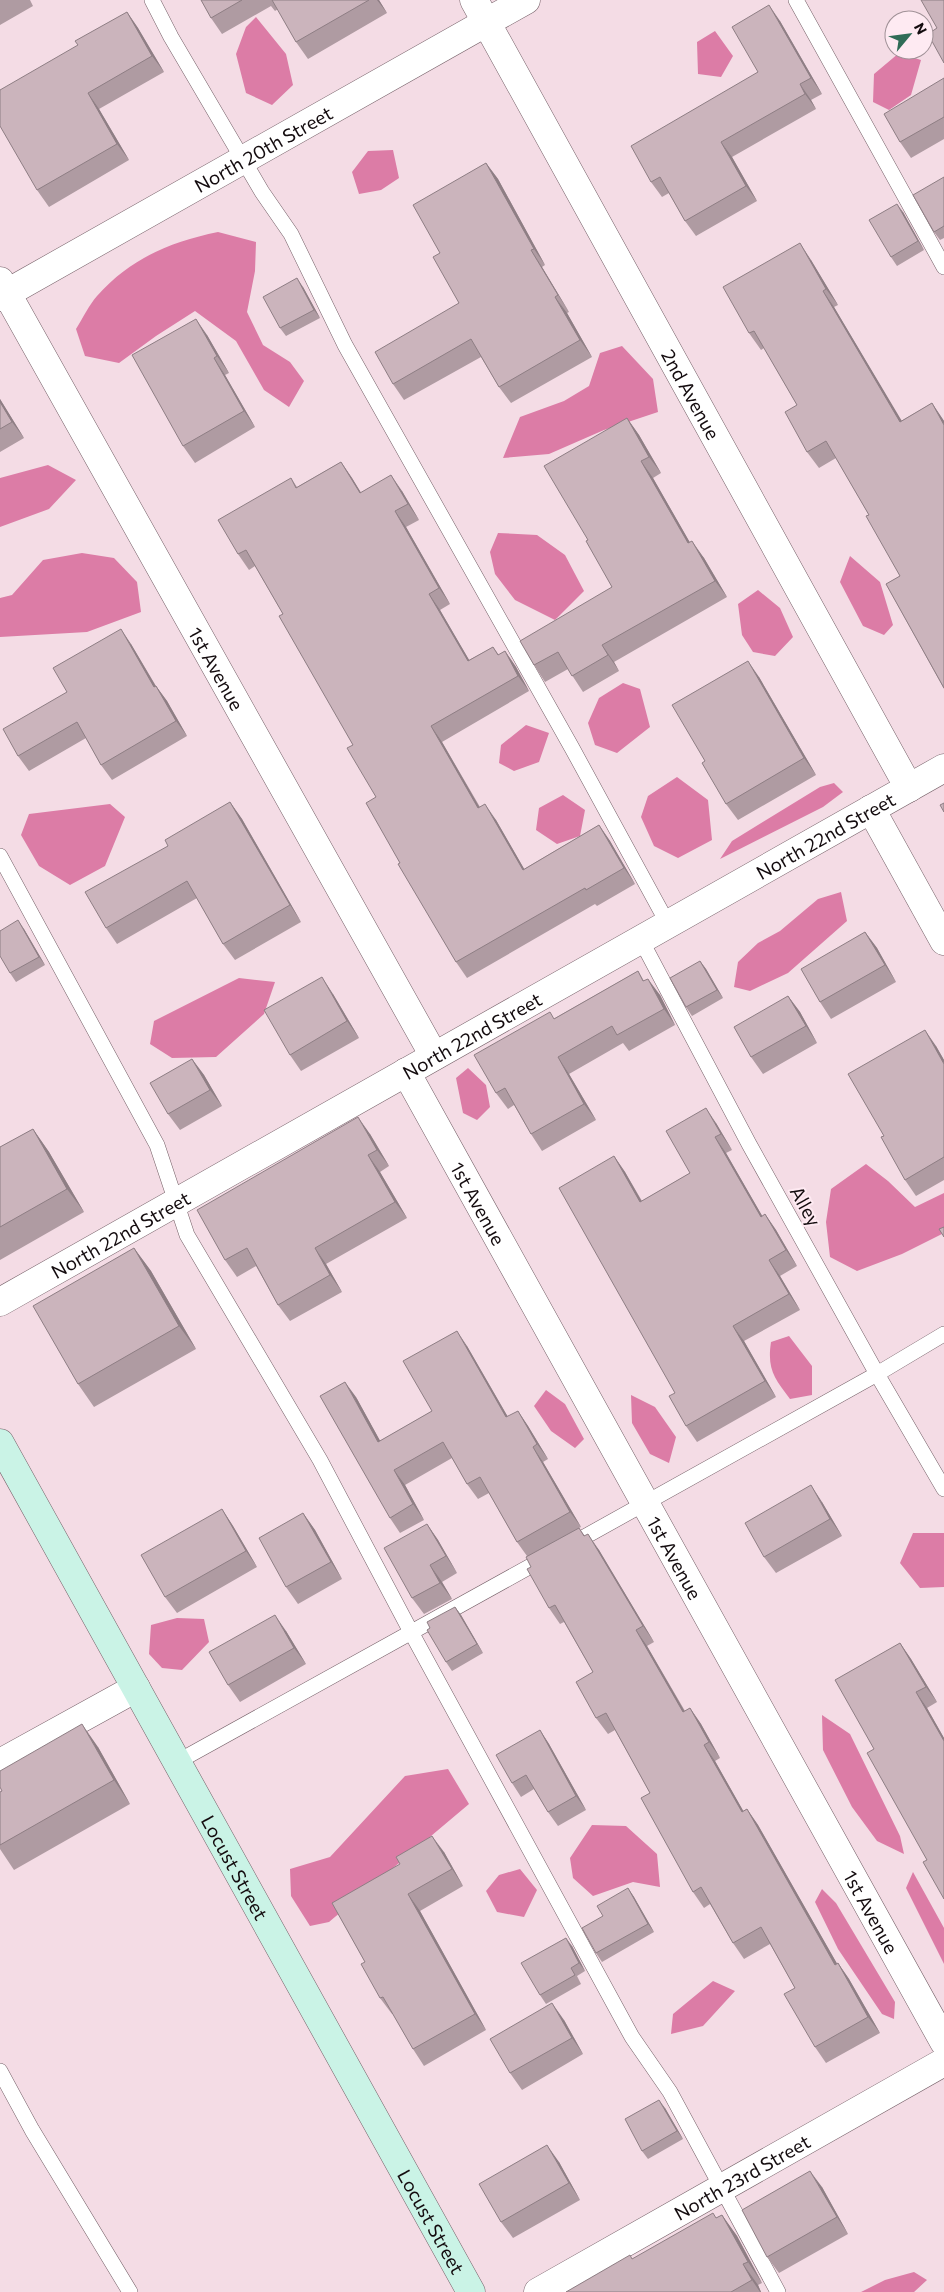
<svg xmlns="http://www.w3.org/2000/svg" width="944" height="2292" viewBox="0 0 944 2292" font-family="Commissioner,sans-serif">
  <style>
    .forest { fill: #dc7ca6 }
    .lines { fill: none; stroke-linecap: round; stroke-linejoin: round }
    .lane-casing { stroke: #756068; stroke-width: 16 }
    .street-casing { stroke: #756068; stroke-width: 29 }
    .secondary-casing { stroke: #756068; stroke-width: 29 }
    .lane { stroke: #fff; stroke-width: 15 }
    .street { stroke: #fff; stroke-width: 28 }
    .secondary { stroke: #caf3e6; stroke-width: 28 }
    .wall { fill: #af9ba2 }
    .shaded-wall { fill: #8e7e84 }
    .building { fill: #cbb4bc; stroke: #8e7e84 }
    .labels { text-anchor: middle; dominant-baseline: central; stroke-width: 4; stroke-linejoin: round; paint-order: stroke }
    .street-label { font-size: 19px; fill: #130b0e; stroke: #feeaf2 }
  </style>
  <rect width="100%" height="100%" fill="#f4dce5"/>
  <path class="forest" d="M256 17 286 54 293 85 272 105 246 93 236 54 246 27Z
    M715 31 733 56 721 77 698 74 697 42Z
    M899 53 921 60 911 95 889 110 873 102 874 74Z
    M393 150 399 178 381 190 359 194 352 172 368 151Z
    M218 232 256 242 255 271 247 312 263 345 290 362 304 381 289 407 264 390 236 341 195 311 156 336 119 363 85 356 76 329C83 318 89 305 97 296 131 258 170 242 218 232Z
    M622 346 653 379 658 412 604 430 549 454 503 458 520 417 564 401 589 386 600 353Z
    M48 465 76 480 49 509 0 527V478Z
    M498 533 537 535 565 555 584 591 555 620 515 600 495 574 490 552Z
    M82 553 114 558 137 582 141 612 87 632 0 637V598L12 595 43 560Z
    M850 556 880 582 893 625 884 635 863 626 840 582Z
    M758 590 780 608 793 637 775 656 753 652 742 635 738 604Z
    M623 683 640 689 650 727 617 753 595 745 588 723 599 698Z
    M526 725 549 733 539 762 514 771 499 763 501 745Z
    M677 777 708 800 712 840 678 858 654 846 641 817 648 796Z
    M834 783 843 792 823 807 720 859 732 841 820 787Z
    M563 795 585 810 580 836 557 844 536 830 539 808Z
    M110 804 125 817 105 866 70 885 39 866 21 835 29 814Z
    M841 892 847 921 788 973 750 991 734 987 738 962 758 943 780 931 818 899Z
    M239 978 275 982 264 1014 216 1057 172 1058 150 1044 154 1021Z
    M468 1068 486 1085 490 1107 477 1120 463 1113 456 1078Z
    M866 1164 888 1181 915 1207 944 1193V1233L902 1254 857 1271 830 1257 826 1222 831 1189Z
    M789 1336 812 1366V1395L790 1399C774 1378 767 1369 771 1342Z
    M546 1390 565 1404 584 1439 575 1448 551 1431 534 1406Z
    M631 1395 655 1407 676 1437 669 1463 650 1454 632 1423Z
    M913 1533H944V1587L920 1588 900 1563Z
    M177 1618 204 1619 209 1642 182 1670 162 1668 149 1654 151 1625Z
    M822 1715 850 1734 900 1836 904 1854 877 1841 852 1807 823 1750Z
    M448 1769 469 1804 329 1922 310 1926 291 1896 290 1869 330 1857 405 1776Z
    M592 1825 626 1826 657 1854 660 1887 633 1882 593 1896 573 1878 570 1858Z
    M520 1869 537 1890 524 1917 497 1912 486 1891 499 1875Z
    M913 1872 944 1928V1964L906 1888Z
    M822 1889 836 1903 895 2002 894 2019 882 2014 838 1949 815 1902Z
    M713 1981 735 1991 703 2026 671 2034 673 2014Z
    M914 2272 927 2280 914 2292H861L885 2280Z"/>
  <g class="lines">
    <g class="lane-casing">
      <path id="lane" d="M152 0 171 37 262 192 291 234 345 345 572 748 668 924
        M796 0 944 267
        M0 856 157 1145 187 1235 320 1460 411 1632 632 2037 670 2092 778 2292
        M641 940 749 1144 877 1374 944 1489
        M570 1545 877 1374 944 1334
        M177 1762 547 1557
        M0 2071 32 2130 130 2292"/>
    </g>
    <g class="street-casing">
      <g id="street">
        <path id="s1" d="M474 0 909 788"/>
        <path id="s2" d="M0 281 434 1056"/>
        <path id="s3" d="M0 297 526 0"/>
        <path d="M871 809 944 941"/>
        <path id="s4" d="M406 1072 944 2042"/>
        <path id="s5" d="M0 1302 944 768"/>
        <path d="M0 1763 136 1688"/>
        <path id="s6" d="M538 2292 944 2062"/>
      </g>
    </g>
    <g class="secondary-casing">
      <g id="secondary">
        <path id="s7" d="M0 1443 471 2292"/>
      </g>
    </g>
    <use href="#lane" class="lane"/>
    <use href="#street" class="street"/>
    <use href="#secondary" class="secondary"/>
  </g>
  <path class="wall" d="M0 0H30L33 6 0 25Z
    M201 0H379L387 13 308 59 296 42 278 9 275 11 271 6 222 34 211 18Z
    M127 12 138 28 164 72 99 109 129 160 49 207 37 190 78 45Z
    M780 21 822 94 811 100 816 109 732 157 757 201 696 236 685 221 669 193 662 197 651 182 758 72Z
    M944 78V139L911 158 900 142Z
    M486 163 498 179 545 265 542 267 569 312 567 313 592 357 511 403 499 387 481 357 404 400 393 384 459 303 440 253Z
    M944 177V238L940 240 934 232Z
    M903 212 924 250 897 266 891 257Z
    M811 260 838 305 834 307 901 421 932 403 944 421V689L886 584 900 576 869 515 836 458 819 468 807 452 797 405 764 348 761 350 749 333Z
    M303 287 320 318 286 336 280 328Z
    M207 335 229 373 225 375 255 427 195 463 183 446Z
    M0 399 24 438 0 452Z
    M627 418 639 435 661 473 653 478 690 543 704 558 727 597 614 662 619 671 583 692 568 669 545 682 534 665 612 587 588 540Z
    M341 462 352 478 361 493 402 491 419 520 406 527 450 604 440 610 469 660 493 647 499 655 505 651 516 667 529 691 442 742 480 807 496 820 524 869 599 825 610 841 635 884 597 906 595 904 467 978 456 962 400 863 376 797 353 745 283 614 255 566 249 570 238 554 291 478 297 487Z
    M131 644 156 686 167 701 187 736 112 780 101 765 86 738 29 771 18 756 67 692Z
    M759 677 816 775 738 820 726 804 705 761Z
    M230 802 242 819 301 922 235 960 223 944 197 898 117 944 106 928 168 846Z
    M24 929 45 965 16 982 10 973Z
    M865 932 877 948 896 982 831 1019 820 1002Z
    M700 961 706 969 723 998 692 1016 686 1007Z
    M638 971 644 981 660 995 675 1025 629 1051 623 1043 569 1074 596 1120 542 1151 531 1134 514 1105 508 1109 496 1093 555 1018Z
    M333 994 359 1038 301 1071 290 1055Z
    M788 996 800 1012 817 1043 763 1074 751 1057Z
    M936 1046 944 1060V1180L916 1196 905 1180 884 1136Z
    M192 1059 204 1075 222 1106 180 1130 168 1114Z
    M716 1123 732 1150 726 1153 762 1216 765 1214 776 1230 797 1266 780 1276 800 1310 744 1341 776 1397 697 1442 686 1426 675 1393 614 1156 625 1172 642 1201 690 1173Z
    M33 1129 49 1152 84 1212 0 1260V1147Z
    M370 1134 389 1166 380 1172 407 1218 326 1264 342 1292 290 1321 278 1305 256 1266 237 1277 225 1260Z
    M134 1248 151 1271 196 1349 94 1407 78 1384Z
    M467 1346 508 1417 518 1411 528 1426 548 1459 543 1462 581 1527 579 1528 585 1536 599 1550 654 1642 647 1646 685 1711 690 1708 701 1724 720 1758 715 1761 743 1811 747 1809 758 1825 837 1964 838 1963 849 1979 880 2033 826 2063 815 2047 795 1988 770 1944 744 1959 733 1943 710 1904 704 1908 693 1892 650 1793 615 1730 608 1734 596 1718 593 1672 564 1622 560 1624 549 1608 527 1556 517 1542 489 1493 478 1499 467 1484 452 1458 405 1485 424 1520 400 1533 390 1518 356 1397 380 1441 432 1411Z
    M822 1502 842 1536 776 1573 764 1557Z
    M222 1509 233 1526 257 1567 177 1613 165 1597Z
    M303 1513 315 1530 342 1579 298 1604 286 1587Z
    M427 1524 438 1540 457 1573 442 1582 452 1599 424 1614 412 1598Z
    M455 1607 461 1615 483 1653 452 1671 446 1662 430 1628Z
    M286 1631 306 1664 240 1702 228 1685Z
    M900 1643 911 1659 937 1702 927 1708 944 1738V1899L927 1860 874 1749Z
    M540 1730 549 1744 586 1810 558 1826 548 1812 534 1789 521 1797 512 1783Z
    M98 1747 130 1804 14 1870 0 1849V1792Z
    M444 1852 463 1886 420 1911 486 2030 424 2066 413 2049 393 2014H392L380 1998 365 1962 332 1903Z
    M628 1888 634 1897 654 1932 602 1962 596 1953 603 1916Z
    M572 1946 585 1971 577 1976 581 1984 546 2004 540 1995Z
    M564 2020 583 2054 522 2090 510 2073Z
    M665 2108 683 2139 648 2159 642 2151Z
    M559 2162 580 2200 513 2238 501 2222Z
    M822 2187 848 2234 779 2273 767 2257Z
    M722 2215 737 2236 762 2283 758 2285 761 2292H566Z"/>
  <path class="shaded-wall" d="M377 0H379L387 13Z
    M769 5 780 21 822 94 811 78Z
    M127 12 138 28 164 72 152 56Z
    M800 84 811 100 816 109 805 94Z
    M88 93 99 109 129 160 117 144Z
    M721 142 732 157 757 201 746 186Z
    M486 163 498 179 545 265 534 249Z
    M897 204 903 212 924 250 918 241Z
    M800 243 811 260 838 305 826 289Z
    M531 250 542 267 569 312 558 295Z
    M297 278 303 287 320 318 314 310Z
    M823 291 834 307 912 438 900 422Z
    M555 297 567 313 592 357 580 340Z
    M196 319 207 335 229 373 217 356Z
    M214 358 225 375 255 427 244 411Z
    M0 399 24 438 12 422 0 402Z
    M932 403 944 421V425Z
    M627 418 639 435 661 473 649 457Z
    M641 461 653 478 700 560 688 543Z
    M341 462 352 478 371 509 360 493Z
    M391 475 402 491 419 520 408 504Z
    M395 511 406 527 450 604 439 588Z
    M692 541 704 558 727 597 715 581Z
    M429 594 440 610 479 677 468 661Z
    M121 629 131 644 165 702 154 687Z
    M602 645 614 662 619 671 608 655Z
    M505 651 516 667 529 691 518 676Z
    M748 661 759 677 816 775 804 758Z
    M156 686 167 701 187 736 176 721Z
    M431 726 442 742 489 824 478 808Z
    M230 802 242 819 301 922 290 905Z
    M485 804 496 820 534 886 523 870Z
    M599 825 610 841 635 884 624 868Z
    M18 920 24 929 45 965 39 957Z
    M865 932 877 948 896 982 885 965Z
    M700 961 706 969 723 998 717 990Z
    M322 977 333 994 359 1038 347 1021Z
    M648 979 660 995 675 1025 664 1009Z
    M788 996 800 1012 817 1043 806 1026Z
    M925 1030 936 1046 944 1060V1064Z
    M558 1057 569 1074 596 1120 584 1104Z
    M192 1059 204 1075 222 1106 210 1090Z
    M706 1108 716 1123 732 1150 721 1134Z
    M358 1117 370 1134 389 1166 377 1150Z
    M33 1129 49 1152 84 1212 67 1189Z
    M715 1137 726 1153 772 1233 761 1217Z
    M368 1155 380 1172 407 1218 395 1202Z
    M614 1156 625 1172 651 1218 640 1202Z
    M765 1214 776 1230 797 1266 786 1250Z
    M134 1248 151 1271 196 1349 179 1326Z
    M315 1248 326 1264 342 1292 330 1275Z
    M769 1260 780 1276 800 1310 789 1294Z
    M733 1326 744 1341 776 1397 765 1381Z
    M457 1331 467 1346 517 1433 506 1417Z
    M345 1382 356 1397 389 1457 378 1442Z
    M518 1411 528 1426 548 1459 537 1444Z
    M533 1447 543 1462 581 1527 570 1512Z
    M394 1470 405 1485 424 1520 413 1504Z
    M811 1485 822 1502 842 1536 830 1519Z
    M222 1509 233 1526 257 1567 246 1551Z
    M303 1513 315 1530 342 1579 331 1562Z
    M427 1524 438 1540 457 1573 446 1556Z
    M588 1534 599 1550 654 1642 643 1626Z
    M430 1565 442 1582 452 1599 440 1583Z
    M455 1607 461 1615 483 1653 477 1644Z
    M275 1615 286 1631 306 1664 294 1648Z
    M636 1630 647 1646 694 1728 683 1712Z
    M900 1643 911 1659 937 1702 926 1687Z
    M916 1692 927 1708 944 1738V1741Z
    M690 1708 701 1724 720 1758 709 1742Z
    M82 1724 98 1747 130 1804 114 1780Z
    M540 1730 549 1744 586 1810 576 1796Z
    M704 1745 715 1761 753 1828 742 1812Z
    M747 1809 758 1825 847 1981 835 1965Z
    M432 1836 444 1852 463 1886 452 1869Z
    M628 1888 634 1897 654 1932 648 1924Z
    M408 1894 420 1911 486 2030 475 2014Z
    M566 1938 572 1946 585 1971 579 1963Z
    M838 1963 849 1979 880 2033 868 2017Z
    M552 2003 564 2020 583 2054 572 2038Z
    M659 2100 665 2108 683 2139 677 2131Z
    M547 2145 559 2162 580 2200 569 2183Z
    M810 2171 822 2187 848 2234 837 2217Z
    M722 2215 737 2236 762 2283 748 2262Z
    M743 2264 758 2285 761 2292H760L752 2280Z"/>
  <path class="building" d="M201 0H242L211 18Z
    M272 0H369L296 42Z
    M921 0H944V63L928 34 937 28Z
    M769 5 811 78 800 84 805 94 721 142 746 186 685 221 660 177 651 182 631 146 758 72 732 27Z
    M127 12 152 56 88 93 117 144 37 190 0 126V90L78 45 75 41Z
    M944 78V117L900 142 884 114Z
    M486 163 534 249 531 250 558 295 555 297 580 340 499 387 471 339 393 384 375 352 459 303 433 257 440 253 413 205Z
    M944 177V226L934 232 913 195Z
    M897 204 918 241 891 257 869 220Z
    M800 243 826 289 823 291 900 422 932 403 944 425V688L886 584 900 576 866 516 869 515 826 441 807 452 785 412 797 405 754 331 749 333 723 287Z
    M297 278 314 310 280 328 263 297Z
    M196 319 217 356 214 358 244 411 183 446 132 355Z
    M0 402 12 422 0 429Z
    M627 418 649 457 641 461 688 543 692 541 715 581 602 645 608 655 572 676 558 652 534 665 520 641 612 587 586 541 588 540 544 466Z
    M341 462 360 493 391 475 408 504 395 511 439 588 429 594 468 661 493 647 498 655 505 651 518 676 431 726 478 808 485 804 523 870 599 825 624 868 586 890 585 888 456 962 398 864 400 863 366 803 376 797 347 748 353 745 279 616 283 614 246 550 238 554 218 520 291 478 296 488Z
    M121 629 154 687 156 686 176 721 101 765 77 722 18 756 3 729 67 692 53 668Z
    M748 661 804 758 726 804 702 763 705 761 672 705Z
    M230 802 290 905 223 944 187 881 106 928 85 892 168 846 165 840Z
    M944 803V812L940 805Z
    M18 920 39 957 10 973 0 956V931Z
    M865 932 885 965 820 1002 801 969Z
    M700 961 717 990 686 1007 670 978Z
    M638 971 643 981 648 979 664 1009 617 1035 612 1026 558 1057 584 1104 531 1134 505 1088 496 1093 474 1055 550 1012 554 1019Z
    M322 977 347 1021 290 1055 264 1010Z
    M788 996 806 1026 751 1057 734 1027Z
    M925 1030 944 1064V1157L905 1180 881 1137 884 1136 848 1074Z
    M192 1059 210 1090 168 1114 150 1083Z
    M706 1108 721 1134 715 1137 761 1217 765 1214 786 1250 769 1260 789 1294 733 1326 765 1381 686 1426 669 1396 675 1393 559 1188 614 1156 640 1202 690 1173 666 1131Z
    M358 1117 377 1150 368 1155 395 1202 315 1248 330 1275 278 1305 247 1248 225 1260 197 1210Z
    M33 1129 67 1189 0 1227V1147Z
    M944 1227V1237L939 1229Z
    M134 1248 179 1326 78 1384 33 1306Z
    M457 1331 506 1417 518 1411 537 1444 533 1447 570 1512 517 1542 480 1477 467 1484 443 1442 394 1470 413 1504 390 1518 320 1396 345 1382 378 1442 432 1411 403 1361Z
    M811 1485 830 1519 764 1557 745 1523Z
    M222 1509 246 1551 165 1597 141 1555Z
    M303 1513 331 1562 286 1587 259 1538Z
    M427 1524 446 1556 430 1565 440 1583 412 1598 384 1548Z
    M579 1528 584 1536 588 1534 643 1626 636 1630 683 1712 690 1708 709 1742 704 1745 742 1812 747 1809 835 1965 838 1963 868 2017 815 2047 784 1994 795 1988 761 1927 733 1943 701 1887 693 1892 641 1798 650 1793 606 1713 596 1718 576 1682 593 1672 555 1605 549 1608 527 1569 531 1567 526 1557Z
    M455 1607 477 1644 446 1662 427 1630 430 1628 427 1622Z
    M275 1615 294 1648 228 1685 209 1652Z
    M900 1643 926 1687 916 1692 944 1741V1899L923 1862 927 1860 867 1753 874 1749 835 1680Z
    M82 1724 114 1780 0 1845V1792L2 1791 0 1787V1771Z
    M540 1730 576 1796 548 1812 526 1775 512 1783 496 1755Z
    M432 1836 452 1869 408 1894 475 2014 413 2049 383 1997 380 1998 361 1964 365 1962 332 1903 400 1864 396 1857Z
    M628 1888 648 1924 596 1953 582 1928 603 1916 597 1906Z
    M566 1938 579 1963 571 1968 575 1975 540 1995 521 1963Z
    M552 2003 572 2038 510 2073 490 2039Z
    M659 2100 677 2131 642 2151 625 2119Z
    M547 2145 569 2183 501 2222 479 2184Z
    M810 2171 837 2217 767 2257 742 2210Z
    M713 2213 716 2218 722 2215 748 2262 743 2264 752 2280 731 2292H566L630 2255 632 2259Z"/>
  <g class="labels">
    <g class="street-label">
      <text stroke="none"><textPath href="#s3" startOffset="302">North 20th Street</textPath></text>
      <text stroke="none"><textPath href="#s1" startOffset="450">2nd Avenue</textPath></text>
      <text stroke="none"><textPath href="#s2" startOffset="444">1st Avenue</textPath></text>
      <text stroke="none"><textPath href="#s5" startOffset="948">North 22nd Street</textPath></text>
      <text stroke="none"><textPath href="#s5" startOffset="542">North 22nd Street</textPath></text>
      <text stroke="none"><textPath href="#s4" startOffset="150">1st Avenue</textPath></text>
      <text transform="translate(806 1206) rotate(61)">Alley</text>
      <text stroke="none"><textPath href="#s5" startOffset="138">North 22nd Street</textPath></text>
      <text stroke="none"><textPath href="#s4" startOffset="555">1st Avenue</textPath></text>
      <text stroke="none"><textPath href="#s7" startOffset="485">Locust Street</textPath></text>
      <text stroke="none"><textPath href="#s4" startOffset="960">1st Avenue</textPath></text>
      <text stroke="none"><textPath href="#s6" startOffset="234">North 23rd Street</textPath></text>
      <text stroke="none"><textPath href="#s7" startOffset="890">Locust Street</textPath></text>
    </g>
  </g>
  <g transform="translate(909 35) rotate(61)"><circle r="24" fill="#feeaf2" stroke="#a09197"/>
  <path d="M0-4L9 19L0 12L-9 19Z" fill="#306c57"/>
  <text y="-8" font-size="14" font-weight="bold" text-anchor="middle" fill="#130b0e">N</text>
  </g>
</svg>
